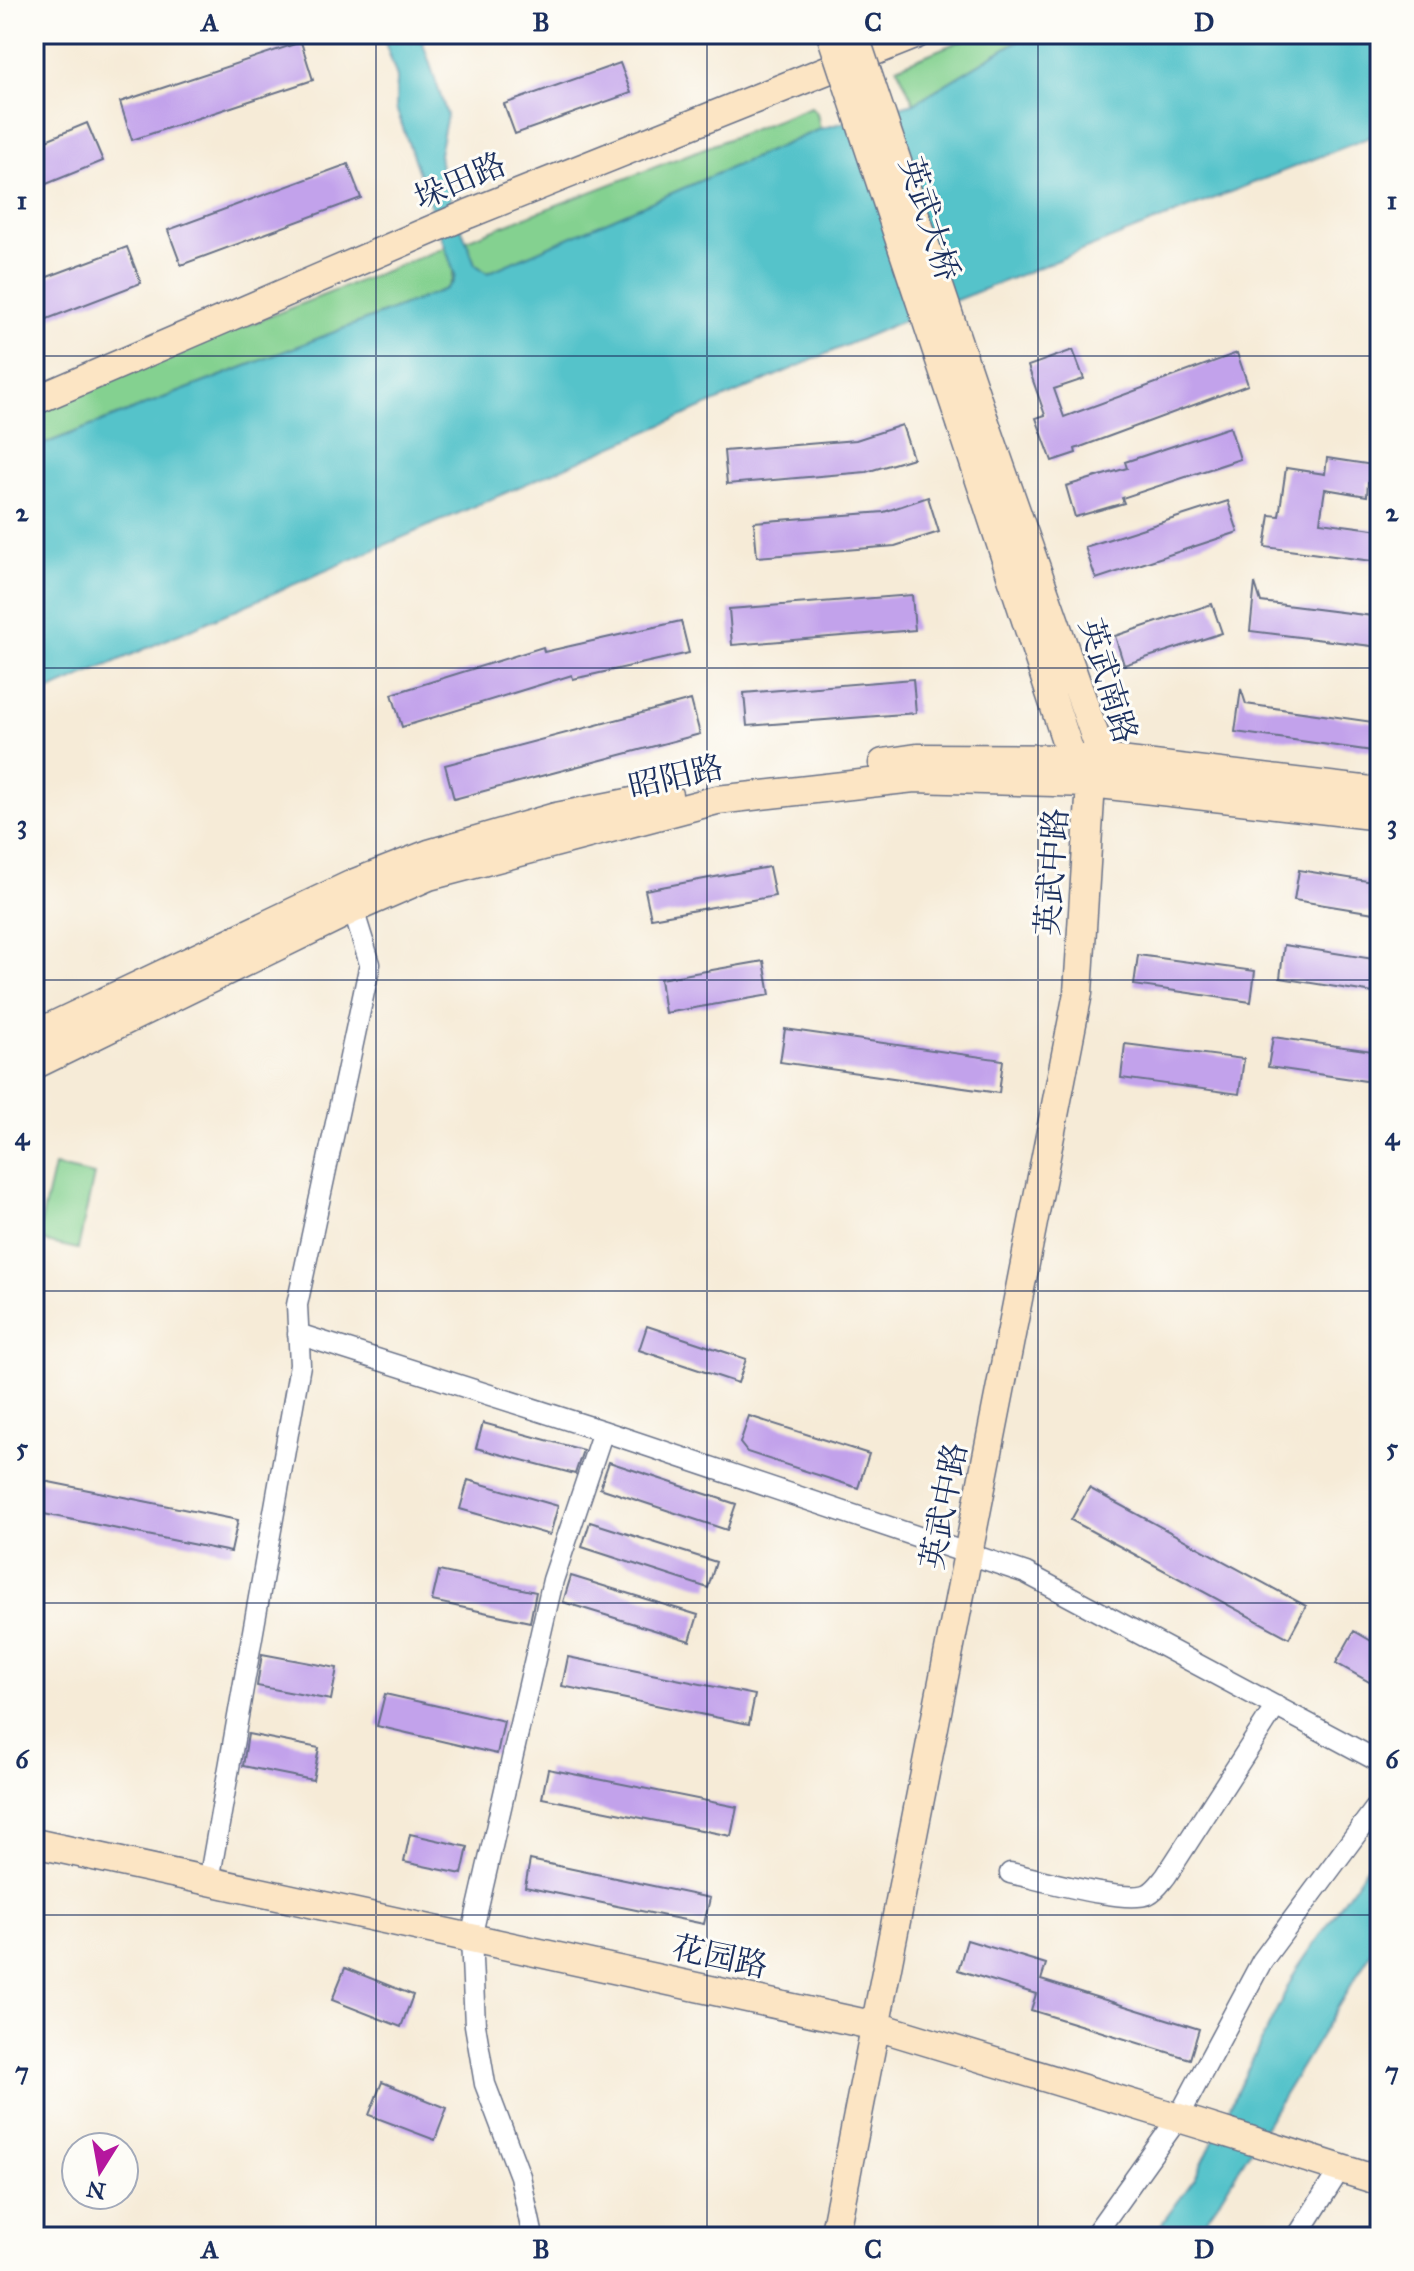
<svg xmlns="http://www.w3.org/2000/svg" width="1414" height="2271" viewBox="0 0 1414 2271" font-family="'IM FELL Great Primer','Noto Serif SC',serif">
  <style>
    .green { fill: #84d190; stroke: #508077; stroke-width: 2 }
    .water { fill: #55c3ca; stroke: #387994; stroke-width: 2 }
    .building { fill: #c2a2eb }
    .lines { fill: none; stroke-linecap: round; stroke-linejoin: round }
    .street-casing { stroke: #687188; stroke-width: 23 }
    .secondary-casing { stroke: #687188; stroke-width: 31 }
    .street { stroke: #fff; stroke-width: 20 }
    .secondary { stroke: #fce5c4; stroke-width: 28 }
    .secondary-bridge-casing { stroke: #687188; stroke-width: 31; stroke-linecap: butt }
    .secondary-bridge { stroke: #fce5c4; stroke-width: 28 }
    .grid { fill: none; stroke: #1b2f5e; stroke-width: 2; stroke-opacity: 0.55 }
    .labels { text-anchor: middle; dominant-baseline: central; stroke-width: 6; stroke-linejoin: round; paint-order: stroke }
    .street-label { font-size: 32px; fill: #1b2f5e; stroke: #fdfcf7 }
    .neatline { fill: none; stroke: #1b2f5e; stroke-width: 3 }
    .grid-label { font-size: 26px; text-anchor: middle; font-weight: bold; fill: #1b2f5e }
  </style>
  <rect width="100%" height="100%" fill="#fdfcf7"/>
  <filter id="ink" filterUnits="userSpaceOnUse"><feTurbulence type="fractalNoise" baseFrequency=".0125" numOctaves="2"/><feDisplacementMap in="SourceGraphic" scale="16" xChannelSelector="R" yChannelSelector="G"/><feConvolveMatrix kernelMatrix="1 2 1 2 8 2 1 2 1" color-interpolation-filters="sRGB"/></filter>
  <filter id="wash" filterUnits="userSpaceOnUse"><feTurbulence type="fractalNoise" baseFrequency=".006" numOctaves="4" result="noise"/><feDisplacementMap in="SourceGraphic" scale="32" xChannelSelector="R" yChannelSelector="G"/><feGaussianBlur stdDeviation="1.8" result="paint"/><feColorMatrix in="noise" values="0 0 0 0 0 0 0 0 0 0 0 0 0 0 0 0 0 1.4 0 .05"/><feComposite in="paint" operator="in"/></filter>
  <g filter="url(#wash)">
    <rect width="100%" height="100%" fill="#f6ebd7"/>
    <path class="green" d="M977 34H1029L914 103 897 67Z
      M811 107 817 113 820 129 493 271 487 273 475 264 466 240Z
      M446 247C451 263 459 276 446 289L34 448V409Z
      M54 1166 94 1175 78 1249 37 1240Z"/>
    <path class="water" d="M382 34H420L447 115 439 154 442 177 475 264 487 273 820 129 914 103 1029 34H1380V133L893 325 34 697V448L446 289 453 282 455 275 396 108 397 77Z
      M1380 1848V1938L1219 2201 1194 2237H1152L1195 2178 1295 1972Z"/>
    <g id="blocks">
      <path class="building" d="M301 42 313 80 132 140 120 102Z
        M620 63 631 93 515 134 504 104Z
        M87 123 103 161 34 189V145Z
        M348 164 361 198 181 265 168 230Z
        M127 247 141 283 34 324V282Z
        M1073 350 1084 379 1054 389 1064 417 1237 353 1248 385 1075 449 1076 453 1052 461 1036 418 1045 415 1028 366Z
        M902 425 913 458 866 472 727 484 724 451 856 440Z
        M1230 427 1240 459 1122 498 1124 503 1075 517 1066 486 1127 468 1125 462Z
        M1327 458 1380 466V484L1368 482 1367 496 1325 489 1320 522 1380 530V562L1265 547 1270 515 1279 516 1286 468 1325 474Z
        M928 497 939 532 895 546 757 557 754 522 884 512Z
        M1228 501 1238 532 1096 579 1085 547Z
        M1255 583 1261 602 1380 617V647L1250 631Z
        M912 595 915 630 732 645 729 609Z
        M1212 604 1222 633 1124 665 1115 636Z
        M681 621 689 653 573 679 572 675 402 727 392 694 543 647 544 652Z
        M913 679 916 713 747 726 744 693Z
        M1241 689 1246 704 1380 723V752L1235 732Z
        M691 700 700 734 454 799 445 765Z
        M769 867 775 896 651 918 645 890Z
        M1299 870 1380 883V914L1294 900Z
        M1284 945 1380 960V994L1280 978Z
        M1138 955 1255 971 1251 1002 1134 985Z
        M764 961 770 995 665 1013 660 979Z
        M785 1029 1003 1060 999 1093 780 1062Z
        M1273 1037 1380 1052V1083L1268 1067Z
        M1125 1044 1244 1059 1239 1094 1121 1078Z
        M647 1326 746 1359 738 1383 639 1350Z
        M749 1416 869 1454 858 1488 747 1452 740 1443Z
        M483 1423 583 1450 575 1474 476 1448Z
        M609 1462 736 1504 727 1530 600 1488Z
        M34 1479 238 1520 231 1552 34 1512Z
        M468 1480 558 1506 550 1535 460 1509Z
        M1089 1488 1306 1606 1289 1638 1071 1520Z
        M590 1522 716 1562 708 1588 582 1547Z
        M439 1571 536 1592 530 1622 432 1601Z
        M571 1576 698 1615 690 1641 563 1602Z
        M1354 1631 1380 1646V1688L1336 1663Z
        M262 1654 337 1668 331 1700 257 1686Z
        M568 1657 755 1695 749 1724 562 1686Z
        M385 1694 504 1721 497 1754 377 1726Z
        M248 1734 319 1748 313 1780 243 1766Z
        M548 1769 737 1807 731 1836 542 1798Z
        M410 1834 468 1847 462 1874 404 1862Z
        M530 1860 710 1898 704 1924 525 1887Z
        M967 1940 1046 1964 1041 1980 1199 2029 1190 2059 1031 2010 1036 1994 958 1970Z
        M345 1968 413 1995 401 2027 332 2000Z
        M382 2082 447 2108 435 2140 369 2115Z"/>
    </g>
  </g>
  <g filter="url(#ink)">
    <use href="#blocks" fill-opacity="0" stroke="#687188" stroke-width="2"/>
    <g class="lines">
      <g class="street-casing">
        <path id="street" d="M298 1334 603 1431 1026 1573 1380 1762
          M1010 1873C1039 1879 1125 1904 1148 1894 1156 1890 1161 1882 1166 1876L1276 1706
          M209 1881 300 1365 297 1305 370 964 353 909
          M533 2237 520 2176 485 2084 475 2025 471 1938 553 1580 603 1431
          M1093 2237 1178 2118 1262 1961 1380 1802
          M1297 2237 1340 2169"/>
      </g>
      <g class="secondary-casing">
        <path id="secondary" d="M34 401 468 214 917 34
          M962 426 1072 759 1083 773
          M883 763 917 758 1103 759 1380 792
          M34 1035 355 883 429 854 556 817 668 795
          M34 1065 353 909 429 876 717 800 914 778 1091 783 1380 816
          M34 1843 876 2026 1202 2125 1380 2181
          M834 2237 1078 993 1091 783 1103 759 984 420"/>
      </g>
      <use href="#street" class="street"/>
      <use href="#secondary" class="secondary"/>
      <g class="secondary-bridge-casing">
        <path id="secondary-bridge" d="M831 34 962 426
          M854 34 984 420"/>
      </g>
      <use href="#secondary-bridge" class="secondary-bridge"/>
    </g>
  </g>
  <path class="grid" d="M376 34V2237M707 34V2237M1038 34V2237M34 356H1380M34 668H1380M34 980H1380M34 1291H1380M34 1603H1380M34 1915H1380"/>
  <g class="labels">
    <g class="street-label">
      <text transform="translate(460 181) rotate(-23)">垛田路</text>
      <text transform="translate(929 219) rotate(72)">英武大桥</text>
      <text transform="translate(1108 681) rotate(73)">英武南路</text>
      <text transform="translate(676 777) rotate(-13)">昭阳路</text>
      <text transform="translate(1052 872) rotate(-86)">英武中路</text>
      <text transform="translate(944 1506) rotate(-79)">英武中路</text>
      <text transform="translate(720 1957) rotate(12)">花园路</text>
    </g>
  </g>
  <rect width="1414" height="2271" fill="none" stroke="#fdfcf7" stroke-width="88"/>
  <g transform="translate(100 2171) rotate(191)"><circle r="38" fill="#fdfcf7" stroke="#a3aaba" stroke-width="2"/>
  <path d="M0-6L14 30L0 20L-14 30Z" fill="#b5179e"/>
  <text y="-12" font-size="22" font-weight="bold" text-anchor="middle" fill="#1b2f5e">N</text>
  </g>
  <rect x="44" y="44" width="1326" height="2183" class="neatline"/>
  <g class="grid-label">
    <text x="210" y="31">A</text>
    <text x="541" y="31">B</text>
    <text x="873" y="31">C</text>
    <text x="1204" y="31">D</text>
    <text x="22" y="209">1</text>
    <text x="1392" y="209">1</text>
    <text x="22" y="521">2</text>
    <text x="1392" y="521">2</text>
    <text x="22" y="833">3</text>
    <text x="1392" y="833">3</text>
    <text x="22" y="1145">4</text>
    <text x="1392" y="1145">4</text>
    <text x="22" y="1456">5</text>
    <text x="1392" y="1456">5</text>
    <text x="22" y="1768">6</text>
    <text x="1392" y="1768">6</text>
    <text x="22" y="2080">7</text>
    <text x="1392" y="2080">7</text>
    <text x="210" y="2258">A</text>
    <text x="541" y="2258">B</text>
    <text x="873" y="2258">C</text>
    <text x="1204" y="2258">D</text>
  </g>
</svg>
